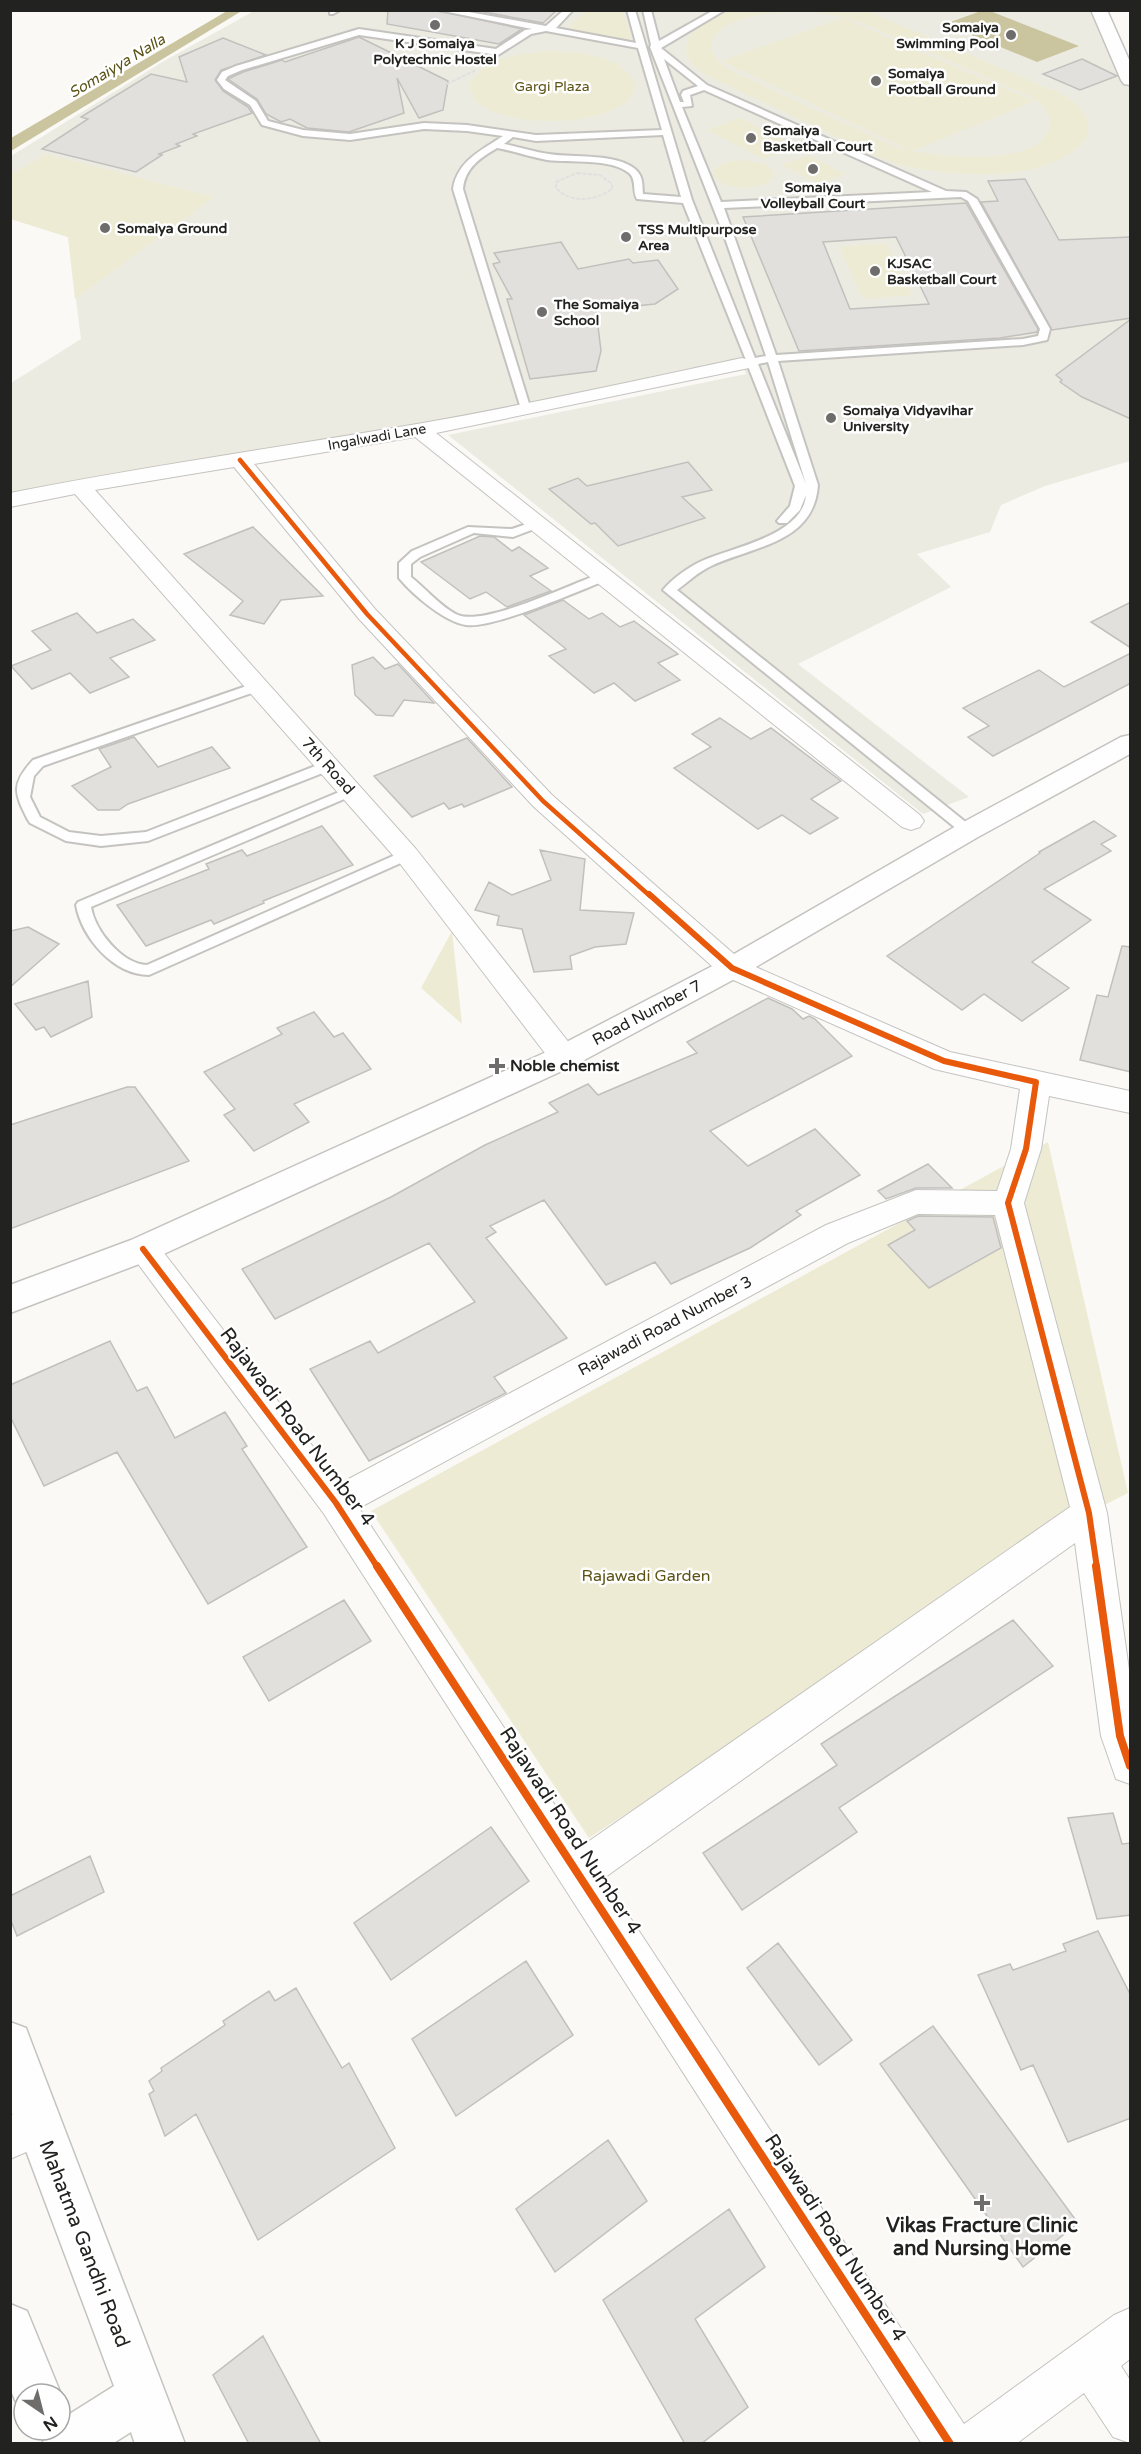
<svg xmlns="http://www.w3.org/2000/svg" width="1141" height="2454" viewBox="0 0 1141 2454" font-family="'Varela Round',sans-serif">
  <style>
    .built { fill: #ecebe1 }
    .green { fill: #eeebd5; fill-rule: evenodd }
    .water { fill: #cac49f }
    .building { fill: #e1e0dd; stroke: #c1c0bd; stroke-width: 1.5; fill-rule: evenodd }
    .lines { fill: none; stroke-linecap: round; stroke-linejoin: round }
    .lane-casing { stroke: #c4c3c0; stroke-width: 4 }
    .street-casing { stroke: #c4c3c0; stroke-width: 2 }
    .secondary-casing { stroke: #c4c3c0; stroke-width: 3 }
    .path { stroke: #e0e0e0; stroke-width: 2; stroke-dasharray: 4 1.5; stroke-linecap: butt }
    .lane { fill: #fefefe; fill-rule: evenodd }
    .street { fill: #fefefe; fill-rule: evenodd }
    .secondary { fill: #fefefe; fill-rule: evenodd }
    .cycleway-far2-casing { stroke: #fff; stroke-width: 8 }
    .cycleway-far1-casing { stroke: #fff; stroke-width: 10 }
    .cycleway-casing { stroke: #fff; stroke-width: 11 }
    .cycleway-far2 { stroke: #e8590c; stroke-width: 4.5 }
    .cycleway-far1 { stroke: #e8590c; stroke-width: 6 }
    .cycleway { stroke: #e8590c; stroke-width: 8 }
    .poi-dot { fill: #6e6d6b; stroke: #fff; stroke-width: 2 }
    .labels { text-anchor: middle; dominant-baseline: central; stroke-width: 5; stroke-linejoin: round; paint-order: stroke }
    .far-poi-label { font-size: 14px; font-weight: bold; fill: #222220; stroke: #fff; text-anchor: start }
    .far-park-label { font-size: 14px; fill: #5c5216; stroke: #fff }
    .far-street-label { font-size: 14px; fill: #222220; stroke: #fff }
    .far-water-label { font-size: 15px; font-style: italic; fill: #5a5114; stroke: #fff }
    .street-label { font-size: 16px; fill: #222220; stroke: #fff }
    .poi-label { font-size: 16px; font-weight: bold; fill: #222220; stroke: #fff; text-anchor: start }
    .park-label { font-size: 16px; fill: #5c5216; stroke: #fff }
    .near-street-label { font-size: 20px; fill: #222220; stroke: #fff }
    .near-poi-label { font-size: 20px; font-weight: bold; fill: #222220; stroke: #fff }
  </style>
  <rect width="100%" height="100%" fill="#faf9f5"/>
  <path class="built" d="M254 11H1096L1130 89V461L1045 486 1001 505 990 532 917 554 951 587 798 664 969 797 923 814 448 435 746 374 740 360 525 407 11 499V383L81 339 68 237 11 219V156L164 61Z"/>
  <path class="green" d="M586 11H622L631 33 629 41 565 30Z
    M729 11H867L1057 92C1077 103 1092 111 1087 137 1052 186 949 177 897 164 874 157 852 144 830 134 789 114 748 95 706 75 664 48 696 23 729 11ZM812 12 834 15 865 24 1032 97C1042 103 1052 114 1049 127 1041 168 941 156 912 151L1035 101 843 18 721 61 909 150 896 147 732 71C718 63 706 53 714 36 737 11 781 12 812 12Z
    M552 51C582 53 621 54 636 85 634 89 633 95 630 98 604 128 501 129 474 99 472 96 470 90 469 86 483 55 522 54 552 51Z
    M740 118 796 146 763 159 707 130Z
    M46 154 214 197 75 299 68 237 11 219V175Z
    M808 155 845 174 819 184 781 165Z
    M742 160 765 164 773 171V178C759 192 726 191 713 176V170L726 162Z
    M886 243 912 295 863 299 839 247Z
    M452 931 462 1024 421 988Z
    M1048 1142 1128 1493 1089 1513 589 1838 371 1511Z"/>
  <path class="water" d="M227 11 240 12 11 151V138Z
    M981 11H990L1079 46 1037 62 945 24Z"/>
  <path class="building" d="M388 10H436L522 29 499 44 387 24Z
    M473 10H557L543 23Z
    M359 37 448 81 443 110 419 118 397 78 404 113 349 132 307 128 290 119 281 122 266 114 257 99 228 79 243 72 282 60 285 62Z
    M223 38 266 55 221 70 215 80 223 91 248 107 252 113 193 134 197 136 176 144 180 146 159 154 162 155 136 172 42 149 88 119 81 117 151 74 187 82 179 57Z
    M1082 59 1117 76 1080 90 1043 74Z
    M1025 179 1059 240 1131 237V318L1052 330 981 202 998 201 988 181Z
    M966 203 1038 329 1037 332 1000 338 799 351 743 217ZM896 237 929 304 850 309 823 242Z
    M561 242 578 269 629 259 633 263 658 260 678 289 655 304 596 310 601 351 596 371 530 379 507 299H512L493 264 500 262 494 253Z
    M1131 319V419L1082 397 1060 382 1062 380 1056 375Z
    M688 462 712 490 682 497 705 518 618 546 595 523 591 524 549 489 578 478 587 486Z
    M253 527 323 596 281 600 264 624 230 615 243 601 184 554Z
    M480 536 494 537 512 551 519 547 548 568 530 576 551 591 507 607 486 592 470 599 421 562Z
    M563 600 589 619 602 613 620 627 634 621 678 654 658 663 680 680 635 701 614 683 594 693 549 656 566 649 524 615Z
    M1131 602V648L1091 622Z
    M77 613 97 633 133 619 155 640 110 658 129 677 90 693 70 673 32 689 11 666 51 650 32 631Z
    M1131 653V683L993 756 968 737 989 726 963 708 1039 670 1064 687Z
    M373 657 385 669 398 664 434 703 404 700 393 716 376 715 355 695 352 665Z
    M720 718 751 739 771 728 841 781 811 799 838 818 810 834 782 815 758 829 674 768 711 747 692 734Z
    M134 737 158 767 212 747 230 768 128 804 119 810H98L72 786 111 767 99 749Z
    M467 738 512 787 464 807 462 804 449 809 444 803 412 817 374 776Z
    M1094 821 1116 836 1101 844 1111 851 1044 889 1091 920 1032 962 1069 988 1022 1021 984 994 962 1010 887 956 1040 853 1039 852Z
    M322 826 353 865 263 901 264 903 214 924 211 920 146 946 117 905 209 869 206 864 242 850 247 856Z
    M540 850 585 859 580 910 634 913 626 944 595 947 570 956 572 969 534 972 522 929 497 925 499 916 475 910 489 882 512 895 551 880Z
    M28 927 59 944 10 987V931Z
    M1122 946 1131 947V1072L1080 1060 1097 995 1108 997Z
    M88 981 92 1017 51 1037 44 1027 36 1030 15 1004Z
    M768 998 792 1009 803 1019 809 1016 815 1019 852 1056 710 1131 748 1166 815 1129 860 1175 796 1211 801 1215 750 1248 671 1284 655 1262 606 1285 544 1200 490 1226 496 1232 486 1238 567 1338 494 1377 506 1393 369 1461 310 1369 370 1341 378 1353 475 1302 429 1243 275 1319 242 1269 391 1197 485 1145 558 1112 549 1103 588 1084 598 1095 697 1053 687 1042Z
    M314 1012 334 1037 343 1033 371 1069 294 1104 309 1122 254 1151 224 1115 235 1109 204 1072 282 1034 277 1028Z
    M127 1087H135L189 1161 10 1229V1125Z
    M928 1164 952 1188H916L886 1199 878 1191Z
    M918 1216 993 1217 1001 1248 929 1288 888 1245 915 1230 907 1221Z
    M110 1341 137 1391 147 1387 175 1438 225 1412 247 1446 242 1449 307 1547 208 1604 117 1452 44 1486 10 1416V1385Z
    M344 1600 371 1641 269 1701 243 1657Z
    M1013 1620 1053 1666 839 1808 857 1832 742 1910 703 1853 837 1765 821 1744Z
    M1113 1813 1122 1844 1131 1843V1915L1097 1919 1068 1818Z
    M491 1827 529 1881 391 1980 354 1923Z
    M90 1856 104 1892 17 1936 10 1918V1896Z
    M1098 1931 1131 1996V2118L1068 2142 1033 2065 1021 2070 978 1975 1010 1964 1013 1970 1066 1951 1063 1944Z
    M778 1943 852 2040 819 2065 747 1968Z
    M526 1961 573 2035 456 2116 412 2039Z
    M296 1988 342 2068 349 2063 395 2148 258 2240 196 2114 165 2136 149 2094 154 2091 149 2081 162 2071 161 2068 225 2025 223 2021 269 1991 275 2001Z
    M933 2026 1078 2223 1023 2267 880 2064Z
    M608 2140 647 2201 555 2272 516 2209Z
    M729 2209 765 2267 695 2319 748 2407 701 2444H685L603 2300Z
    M263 2336 321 2444H249L213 2375Z"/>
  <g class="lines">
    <g class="lane-casing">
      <path id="lane" d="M330 10H340L333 14H330Z
        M438 10H458L546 26 564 10H573L556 28 636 43 627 10H635L692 200 755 358 766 356 725 238 650 47 651 45 643 10H651L659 41 714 10H725L661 48 707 85 946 191 966 192 977 199 1050 329 1047 340 1023 345 778 361 818 485C814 543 754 546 711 566 698 572 688 582 677 590L973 828 975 831 973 834H963L663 590C673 578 690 566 704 560 734 547 803 535 806 495L800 510 787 523H779L777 521 790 506 795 486 748 366 742 367 737 364 746 360 683 203 637 199C632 191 637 180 629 173 611 158 569 163 547 160 530 157 514 151 497 148 480 158 465 168 463 189L531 410 530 412H522L453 189C457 161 482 150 503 136L467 131 424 129 350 140 303 136 262 125 250 105 224 89 217 80 222 72 236 66 359 29 496 49 525 30 532 29ZM546 31 638 48 662 130 536 135 467 125 424 123 350 134 303 130 268 121 256 101 225 80 228 76 242 70 359 35 498 55 531 34ZM664 59 698 86 683 91 681 95 684 102H680ZM704 90 932 192 721 202 682 107 692 106 690 95ZM663 135 681 197 643 194C642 185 644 177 635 169 616 153 573 158 549 154 534 152 519 147 504 144L513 137 536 141ZM961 197 968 201 1040 329 1038 336 1023 339 776 355 724 208ZM768 362 806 484 758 364Z
        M538 520 544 524 542 526 513 537 474 533 420 557 411 564V577C424 587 443 609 458 615 484 626 570 585 599 574H607V580C578 591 493 629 466 625 445 622 413 595 399 578V563L412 551 468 527 512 529Z
        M258 682 264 686 263 689 43 766 34 776 30 797 40 817 69 832 101 836 146 832 323 763H333L335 766 333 769 148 841 101 846 66 841 30 823 28 820C14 793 11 784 33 760Z
        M351 787 356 788 358 791 356 794 91 907C95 931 122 964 147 965L402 852H412L414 855 412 858 149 975C114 975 82 938 76 905L78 902Z"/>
    </g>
    <g class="street-casing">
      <path id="street" d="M742 358 749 360 752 364 749 368 436 433 920 815 924 821 920 827 911 830 902 827 415 437 254 464 375 609 552 795 742 961 950 1052 1130 1091V1113L1049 1096 1041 1149 1024 1203 1107 1513 1130 1677V1784L1116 1779 1101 1736 1075 1543 604 1878 964 2424 1114 2315 1130 2308V2359L1121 2366 1130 2380V2443L1113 2437 1084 2393 1016 2444H922L324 1514 127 1249 132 1240 143 1236 154 1240 341 1483 826 1225 916 1190 997 1191 1011 1149 1020 1089 934 1069 722 975 534 807 359 619 234 467 95 490 416 849 574 1049 579 1057 574 1065 564 1068 554 1065 398 861 75 494 10 507V493C145 466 282 447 417 424 526 405 634 381 742 358ZM918 1214 995 1215 1070 1507 582 1846 359 1508 848 1243Z
        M39 2103 54 2110 61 2125 54 2140 10 2159V2116Z"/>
    </g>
    <g class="secondary-casing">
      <path id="secondary" d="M1091 10H1107L1130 62V85L1124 84 1121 80Z
        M1130 735V754L978 837 742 975 575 1065 155 1258 10 1313V1285L131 1240 553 1049 722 961 958 825 1121 737Z
        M10 2022 26 2028 32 2044 185 2444H135L131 2432 112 2444H42L48 2430H60V2420L114 2386 10 2108Z
        M10 2304 27 2311 61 2394 60 2397V2394H24V2413L20 2411 10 2389Z"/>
    </g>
    <path class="path" d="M447 84 476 70
      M577 173 600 175 612 184V189C595 201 571 204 556 188V182Z"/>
    <use href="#lane" class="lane"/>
    <use href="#street" class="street"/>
    <use href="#secondary" class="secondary"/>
    <g class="cycleway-far2-casing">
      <path id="cycleway-far2" d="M240 460 367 614 543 801 650 896"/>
    </g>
    <g class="cycleway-far1-casing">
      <path id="cycleway-far1" d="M649 894 732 968 944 1061 1036 1082 1026 1149 1008 1203 1089 1513 1097 1568
        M143 1249 336 1503 378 1568"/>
    </g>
    <g class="cycleway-casing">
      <path id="cycleway" d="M377 1566 950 2444
        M1096 1566 1120 1736 1130 1766"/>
    </g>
    <use href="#cycleway-far2" class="cycleway-far2"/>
    <use href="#cycleway-far1" class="cycleway-far1"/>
    <use href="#cycleway" class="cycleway"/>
  </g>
  <g class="poi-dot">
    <circle cx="435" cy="25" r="6"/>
    <circle cx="1011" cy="35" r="6"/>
    <circle cx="876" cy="81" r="6"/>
    <circle cx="751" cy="138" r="6"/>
    <circle cx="813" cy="169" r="6"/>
    <circle cx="105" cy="228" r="6"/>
    <circle cx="626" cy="237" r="6"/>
    <circle cx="875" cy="271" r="6"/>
    <circle cx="542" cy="312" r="6"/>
    <circle cx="831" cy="418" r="6"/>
    <path d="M494 1057h6v6h6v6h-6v6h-6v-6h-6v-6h6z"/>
    <path d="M979 2194h6v6h6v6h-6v6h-6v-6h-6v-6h6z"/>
  </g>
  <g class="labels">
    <g class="far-poi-label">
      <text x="999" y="27" text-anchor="end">Somaiya<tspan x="999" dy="16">Swimming Pool</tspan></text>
      <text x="435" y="43" text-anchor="middle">K J Somaiya<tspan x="435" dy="16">Polytechnic Hostel</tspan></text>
      <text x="888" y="73">Somaiya<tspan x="888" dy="16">Football Ground</tspan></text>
      <text x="763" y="130">Somaiya<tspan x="763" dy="16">Basketball Court</tspan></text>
      <text x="813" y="187" text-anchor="middle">Somaiya<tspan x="813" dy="16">Volleyball Court</tspan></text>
      <text x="117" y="228">Somaiya Ground</text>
      <text x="638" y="229">TSS Multipurpose<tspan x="638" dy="16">Area</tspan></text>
      <text x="887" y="263">KJSAC<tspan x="887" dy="16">Basketball Court</tspan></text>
      <text x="554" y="304">The Somaiya<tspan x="554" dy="16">School</tspan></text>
      <text x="843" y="410">Somaiya Vidyavihar<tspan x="843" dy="16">University</tspan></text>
    </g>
    <g class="far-park-label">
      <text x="552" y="86">Gargi Plaza</text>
    </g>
    <g class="far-street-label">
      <text transform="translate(377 437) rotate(-10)">Ingalwadi Lane</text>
    </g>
    <g class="far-water-label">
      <text transform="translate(117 66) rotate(-31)">Somaiyya Nalla</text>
    </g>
    <g class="street-label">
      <text transform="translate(328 766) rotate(48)">7th Road</text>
      <text transform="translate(647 1013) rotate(-28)">Road Number 7</text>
      <text transform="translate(665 1326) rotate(-28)">Rajawadi Road Number 3</text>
    </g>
    <g class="poi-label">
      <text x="510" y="1066">Noble chemist</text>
    </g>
    <g class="park-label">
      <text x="646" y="1576">Rajawadi Garden</text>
    </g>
    <g class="near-street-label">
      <text transform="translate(297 1427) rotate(53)">Rajawadi Road Number 4</text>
      <text transform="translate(570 1831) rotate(57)">Rajawadi Road Number 4</text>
      <text transform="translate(835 2238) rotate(57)">Rajawadi Road Number 4</text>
      <text transform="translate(84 2244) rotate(69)">Mahatma Gandhi Road</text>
    </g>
    <g class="near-poi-label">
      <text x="982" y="2226">Vikas Fracture Clinic<tspan x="982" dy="23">and Nursing Home</tspan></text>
    </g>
  </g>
  <rect width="1141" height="2454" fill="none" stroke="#222220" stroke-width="24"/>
  <g transform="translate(42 2412) rotate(145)"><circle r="28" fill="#ffffff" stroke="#a7a7a6" stroke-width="1.5"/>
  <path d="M0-4.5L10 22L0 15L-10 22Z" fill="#6e6d6b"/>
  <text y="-9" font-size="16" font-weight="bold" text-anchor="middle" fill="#222220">N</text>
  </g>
</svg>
